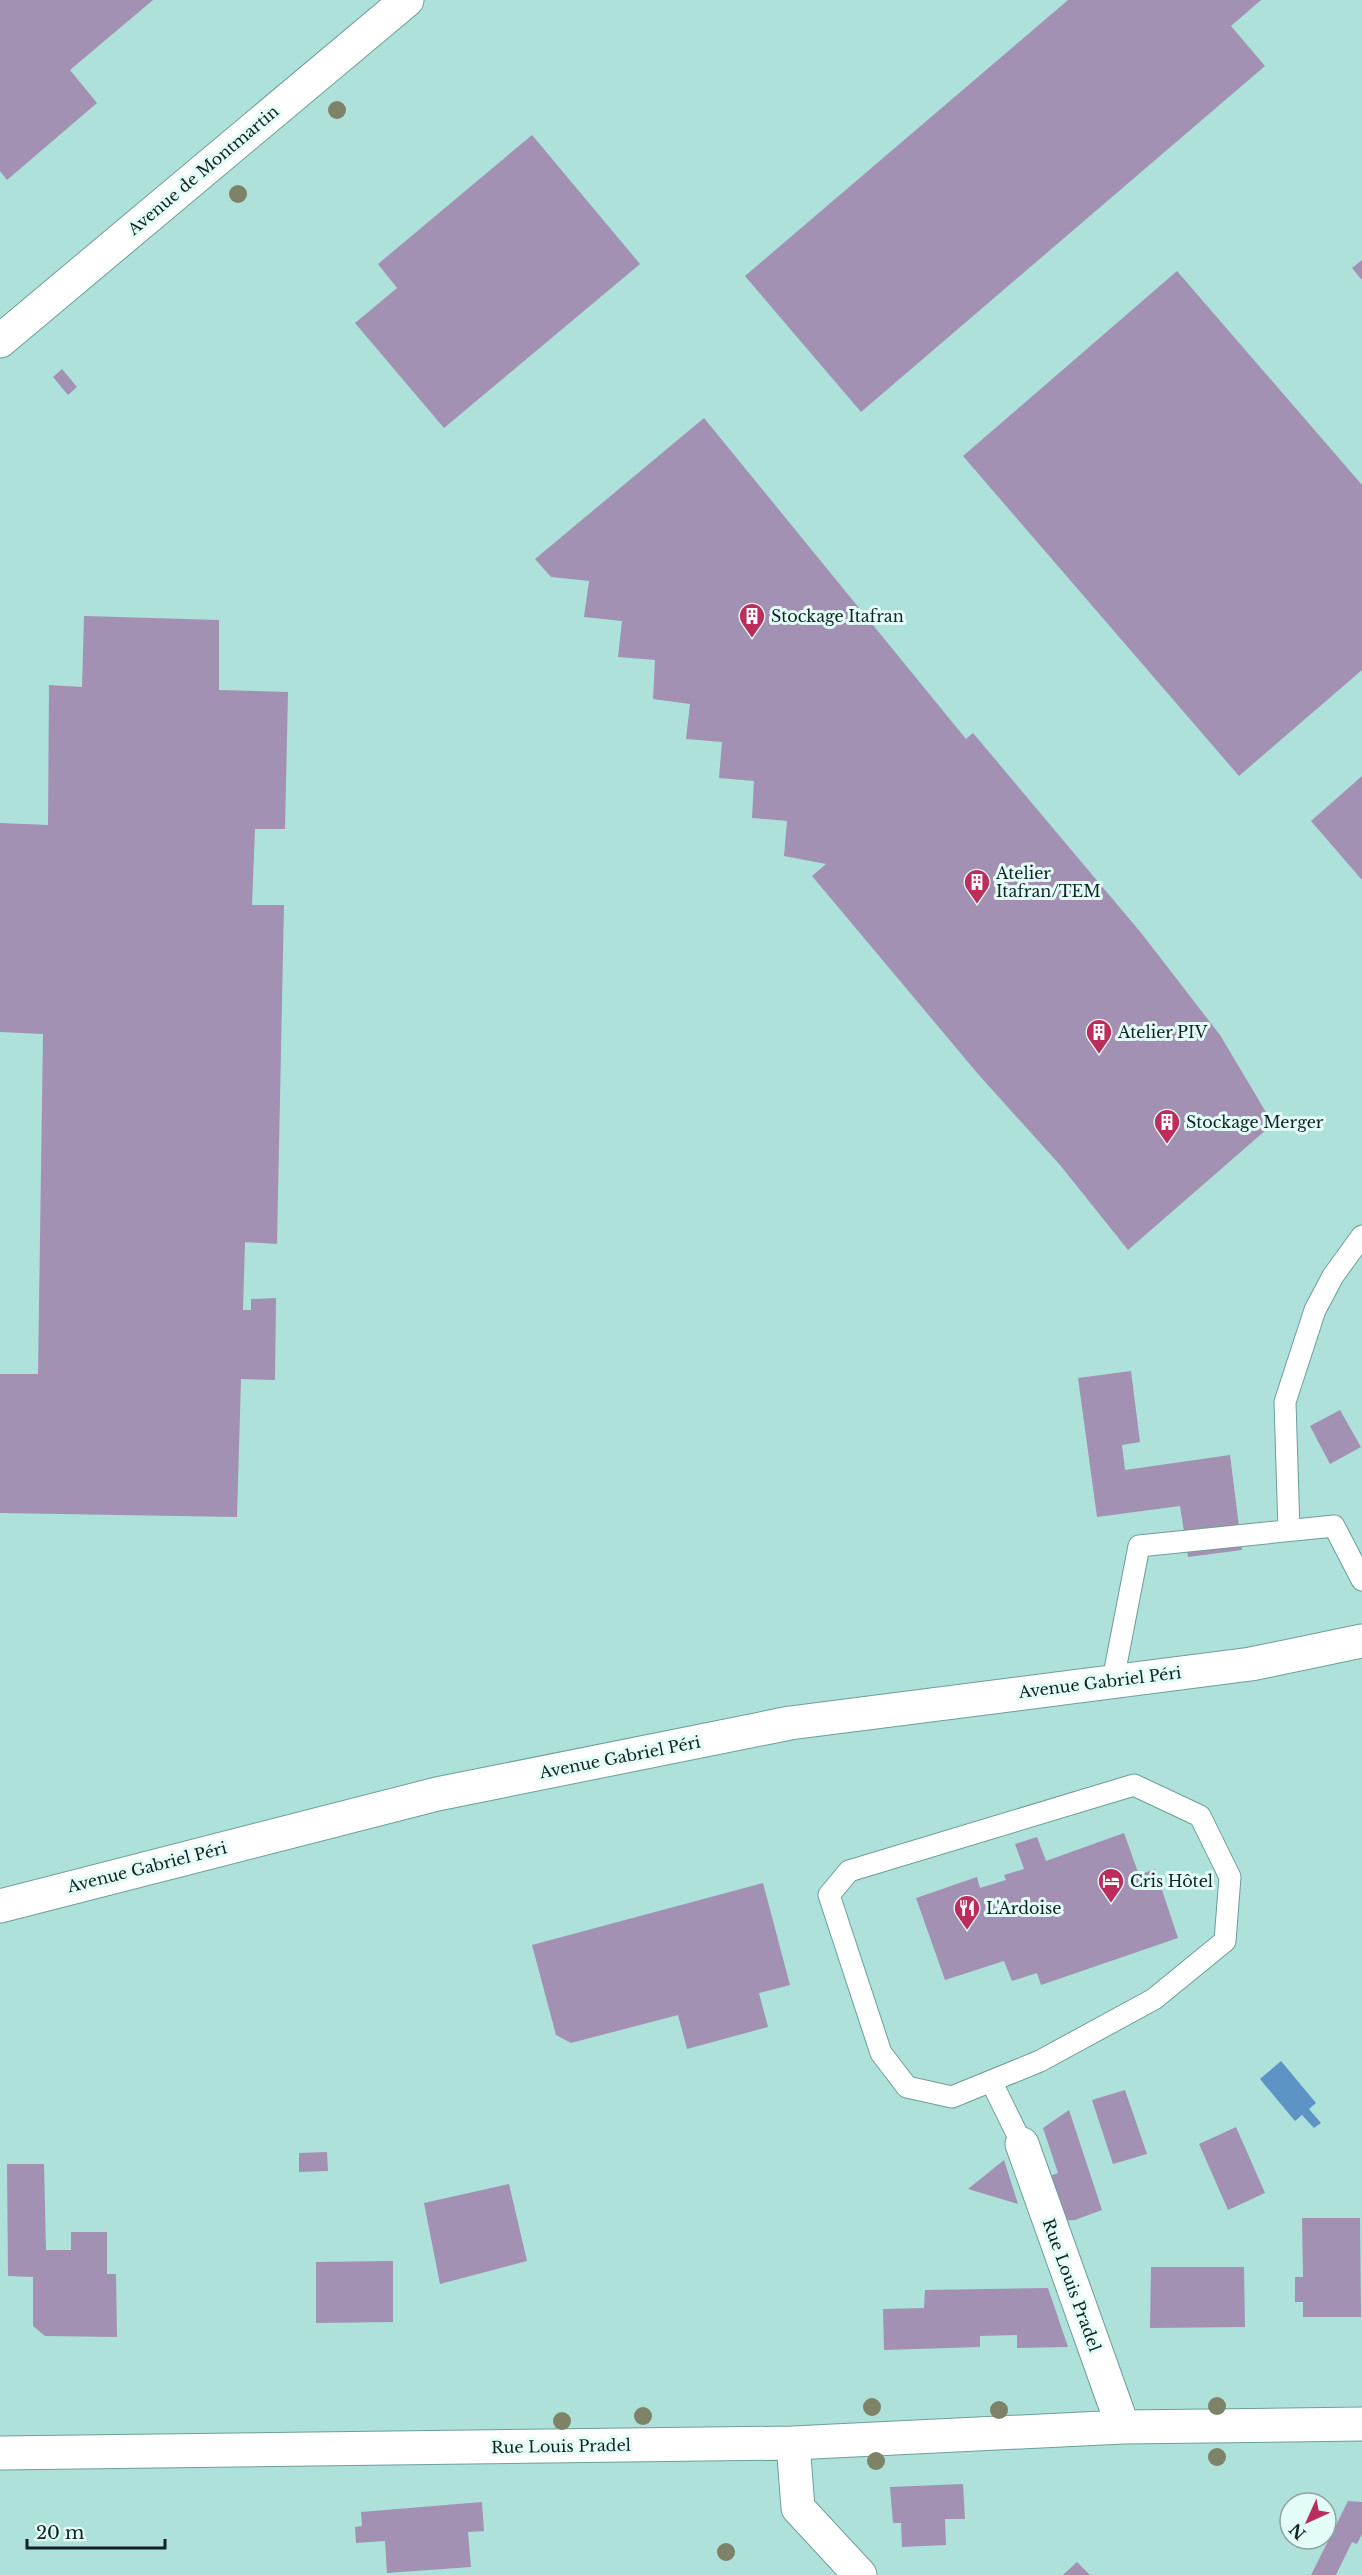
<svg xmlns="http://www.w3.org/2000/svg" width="1362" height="2575" viewBox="0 0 1362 2575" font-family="'Libre Baskerville',serif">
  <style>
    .water { fill: #5e94c5 }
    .building { fill: #a291b3 }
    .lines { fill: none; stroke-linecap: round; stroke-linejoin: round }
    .service-casing { stroke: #6d9e98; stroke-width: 23 }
    .minor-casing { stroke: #6d9e98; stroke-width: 35 }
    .secondary-casing { stroke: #6d9e98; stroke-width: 35 }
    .service { stroke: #fff; stroke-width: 21 }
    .minor { stroke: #fff; stroke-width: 33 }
    .secondary { stroke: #fff; stroke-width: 33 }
    .tree { fill: #7e8266 }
    .labels { text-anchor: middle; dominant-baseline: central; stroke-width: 6; stroke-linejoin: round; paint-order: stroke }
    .street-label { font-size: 16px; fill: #0f2321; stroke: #e3fcf8 }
    .poi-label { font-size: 16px; fill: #0f2321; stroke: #e3fcf8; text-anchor: start }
  </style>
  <rect width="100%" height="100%" fill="#aee1da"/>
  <path class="water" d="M1281 2061 1316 2103 1309 2109 1321 2123 1314 2128 1302 2115 1295 2121 1260 2079Z"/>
  <path class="building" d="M0 0H153L70 70 97 103 7 180 0 171Z
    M1068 0H1261L1231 26 1265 66 861 412 745 276Z
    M532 135 640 264 444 428 355 323 397 288 378 264Z
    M1362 260V280L1352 268Z
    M1177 271 1362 485V670L1239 776 963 456Z
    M62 369 77 387 68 395 53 377Z
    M704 418 966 739 973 733 1142 934 1220 1035 1273 1124 1128 1250 1060 1165 978 1074 812 876 826 864 784 856 787 821 752 818 754 781 719 778 722 742 686 739 690 704 653 699 655 660 618 657 622 621 584 617 589 581 551 577 535 559Z
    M84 616 219 620V690L288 692 285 829H255L252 905H284L277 1244 245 1242 243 1310H251V1299L276 1298 275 1380 241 1379 237 1517 0 1513V1374H38L43 1034 0 1032V823L48 825 49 685 82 687Z
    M1362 776V880L1311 821Z
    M1131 1371 1140 1442 1122 1445 1125 1470 1230 1455 1242 1550 1188 1557 1180 1506 1097 1517 1078 1378Z
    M1340 1410 1361 1447 1330 1464 1310 1426Z
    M1124 1833 1139 1875 1155 1869 1178 1938 1041 1985 1037 1973 1012 1981 1004 1961 945 1980 916 1898 977 1877 980 1888 1006 1880 1004 1875 1024 1869 1015 1844 1037 1837 1046 1861Z
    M763 1883 790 1985 759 1993 768 2027 687 2049 678 2015 571 2043 556 2035 532 1945Z
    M1125 2090 1147 2154 1113 2164 1092 2100Z
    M1069 2110 1102 2210 1075 2220 1057 2221 1042 2179 1058 2173 1043 2128Z
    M1236 2127 1265 2193 1228 2210 1199 2144Z
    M327 2152 328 2171 299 2172V2153Z
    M1004 2160 1018 2204 968 2189Z
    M7 2164H44L46 2250H71V2232H107V2274H116L117 2337 45 2336 33 2326V2277L8 2276Z
    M509 2184 527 2261 440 2284 424 2203Z
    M1302 2218H1360L1361 2317H1303V2302H1295V2277H1303Z
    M393 2261V2322L316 2323V2262Z
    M1151 2267H1244L1245 2327 1150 2328Z
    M1048 2288 1068 2347 1017 2348V2335L980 2336V2347L884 2350 883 2309 924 2308 925 2290Z
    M963 2484 965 2519H945L946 2545 902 2547 901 2523H893L890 2487Z
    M1348 2501 1362 2502V2534L1357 2544 1352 2542 1336 2575H1311Z
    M482 2502 484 2531 468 2532 471 2567 387 2573 385 2541 356 2543 355 2527 362 2526 361 2512Z
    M1077 2562 1090 2575H1063Z"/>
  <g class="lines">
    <g class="service-casing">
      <path id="service" d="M1289 1530 1285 1402 1315 1310 1333 1276 1362 1236
        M1113 1680 1139 1546 1334 1526 1362 1580
        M1134 1785 1200 1816 1230 1877 1225 1941 1154 1999 1040 2061 952 2097 907 2087 881 2053 829 1895 849 1871Z
        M991 2081 1022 2144"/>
    </g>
    <g class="minor-casing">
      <path id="minor" d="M0 341 407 0
        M1022 2144 1123 2427
        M793 2443 798 2508 860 2575
        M0 2453 793 2443 1123 2427 1362 2424"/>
    </g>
    <g class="secondary-casing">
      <path id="secondary" d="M0 1906 437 1794 790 1723 1251 1664 1362 1641"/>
    </g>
    <use href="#service" class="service"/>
    <use href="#minor" class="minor"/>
    <use href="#secondary" class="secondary"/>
  </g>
  <g class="tree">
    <circle cx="337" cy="110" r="9"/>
    <circle cx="238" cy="194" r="9"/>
    <circle cx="1217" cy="2406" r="9"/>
    <circle cx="872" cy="2407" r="9"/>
    <circle cx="999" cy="2410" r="9"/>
    <circle cx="643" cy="2416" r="9"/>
    <circle cx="562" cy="2421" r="9"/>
    <circle cx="1217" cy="2457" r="9"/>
    <circle cx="876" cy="2461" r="9"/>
    <circle cx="726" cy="2552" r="9"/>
  </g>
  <defs>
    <g id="building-pin" transform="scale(1.35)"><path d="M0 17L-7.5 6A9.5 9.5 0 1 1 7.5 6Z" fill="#bc2d5b" stroke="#e3fcf8"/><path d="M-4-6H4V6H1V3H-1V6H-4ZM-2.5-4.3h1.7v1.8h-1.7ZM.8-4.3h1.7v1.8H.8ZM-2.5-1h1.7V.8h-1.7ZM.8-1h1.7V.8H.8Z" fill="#fff"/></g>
    <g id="hotel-pin" transform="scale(1.35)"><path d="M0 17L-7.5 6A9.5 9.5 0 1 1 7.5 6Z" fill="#bc2d5b" stroke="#e3fcf8"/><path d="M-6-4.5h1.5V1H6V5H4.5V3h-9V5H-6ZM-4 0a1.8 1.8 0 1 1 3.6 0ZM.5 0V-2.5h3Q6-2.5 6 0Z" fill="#fff"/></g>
    <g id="restaurant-pin" transform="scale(1.35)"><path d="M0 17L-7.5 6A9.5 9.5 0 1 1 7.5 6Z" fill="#bc2d5b" stroke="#e3fcf8"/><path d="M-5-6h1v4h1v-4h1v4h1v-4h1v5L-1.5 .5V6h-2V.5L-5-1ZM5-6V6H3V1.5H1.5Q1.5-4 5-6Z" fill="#fff"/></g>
  </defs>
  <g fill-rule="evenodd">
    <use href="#building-pin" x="752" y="616"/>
    <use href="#building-pin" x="977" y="882"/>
    <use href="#building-pin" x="1099" y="1032"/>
    <use href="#building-pin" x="1167" y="1122"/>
    <use href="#hotel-pin" x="1111" y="1881"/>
    <use href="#restaurant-pin" x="967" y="1908"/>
  </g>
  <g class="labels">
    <g class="street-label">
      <text transform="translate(203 170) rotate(-40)">Avenue de Montmartin</text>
      <text transform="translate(1100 1682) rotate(-7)">Avenue Gabriel Péri</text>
      <text transform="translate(620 1757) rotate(-11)">Avenue Gabriel Péri</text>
      <text transform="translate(147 1867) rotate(-14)">Avenue Gabriel Péri</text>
      <text transform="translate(1072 2285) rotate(70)">Rue Louis Pradel</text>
      <text transform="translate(561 2446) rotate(-1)">Rue Louis Pradel</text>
    </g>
    <g class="poi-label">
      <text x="771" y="616">Stockage Itafran</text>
      <text x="996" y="873">Atelier<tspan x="996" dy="18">Itafran/TEM</tspan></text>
      <text x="1118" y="1032">Atelier PIV</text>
      <text x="1186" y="1122">Stockage Merger</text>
      <text x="1130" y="1881">Cris Hôtel</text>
      <text x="986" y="1908">L'Ardoise</text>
    </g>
  </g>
  <g transform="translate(1308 2521) rotate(225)"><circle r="28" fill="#e3fcf8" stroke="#8ea5a2" stroke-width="1.5"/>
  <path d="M0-4.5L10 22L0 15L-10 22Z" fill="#bc2d5b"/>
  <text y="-9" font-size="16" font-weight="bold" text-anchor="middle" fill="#0f2321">N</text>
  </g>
  <path d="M27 2539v9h138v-9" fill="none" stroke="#0f2321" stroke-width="3"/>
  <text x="36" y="2539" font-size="18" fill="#0f2321" stroke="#e3fcf8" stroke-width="4.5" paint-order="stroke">20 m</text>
</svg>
